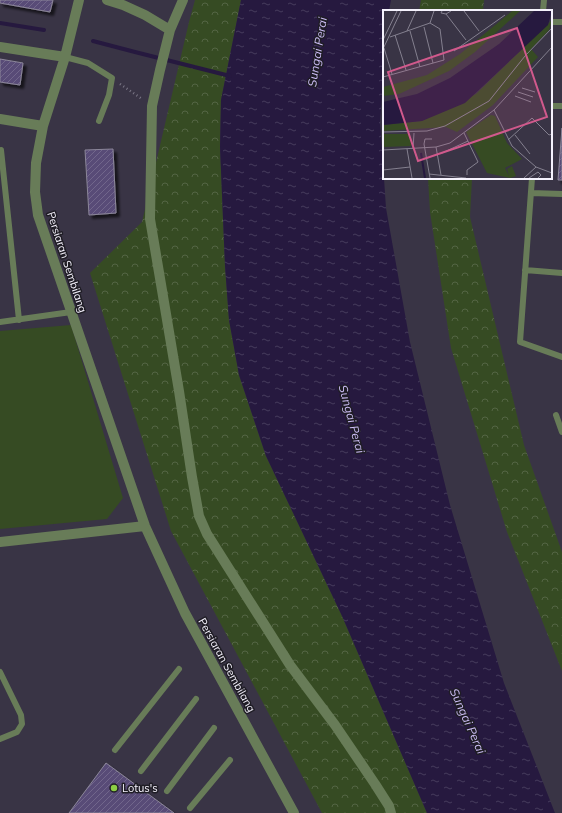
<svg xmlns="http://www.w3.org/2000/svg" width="562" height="813" viewBox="0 0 562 813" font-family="Mulish,sans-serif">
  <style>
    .green { fill: #364b23 }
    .forest { fill: url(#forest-crowns) }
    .water { fill: url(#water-ripples) }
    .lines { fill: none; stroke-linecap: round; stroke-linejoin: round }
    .stream { stroke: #26193f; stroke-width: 4 }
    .building { fill: url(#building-hatch); stroke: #8b8699; filter: url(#shadow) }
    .path { stroke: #7d7988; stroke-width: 2.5; stroke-dasharray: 1 3; stroke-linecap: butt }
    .lane { stroke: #687c58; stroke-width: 6 }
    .street { stroke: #687c58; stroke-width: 10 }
    .poi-dot { fill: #8cce45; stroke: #1f1d25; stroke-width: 1.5 }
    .labels { text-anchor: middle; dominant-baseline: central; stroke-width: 3; stroke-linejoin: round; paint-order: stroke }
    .street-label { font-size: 11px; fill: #f5f2fd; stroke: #1f1d25 }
    .poi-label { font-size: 11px; fill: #f5f2fd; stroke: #1f1d25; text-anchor: start }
    .water-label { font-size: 12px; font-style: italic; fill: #cbbcf4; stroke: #1f1d25 }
    .inset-river { fill: none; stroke: #26193f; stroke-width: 2 }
    .inset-road { fill: none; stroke: #84808f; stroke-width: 1 }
    .view { fill: #d1598c; fill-opacity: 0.15; stroke: #d1598c; stroke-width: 2 }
    .inset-edge { fill: none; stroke: #f5f2fd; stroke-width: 2 }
  </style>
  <defs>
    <pattern id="forest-crowns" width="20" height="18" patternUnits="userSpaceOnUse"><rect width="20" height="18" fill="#364b23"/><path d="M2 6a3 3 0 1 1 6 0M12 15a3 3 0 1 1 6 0" fill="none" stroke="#546544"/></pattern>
    <pattern id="water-ripples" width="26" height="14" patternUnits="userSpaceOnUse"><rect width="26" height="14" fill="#26193f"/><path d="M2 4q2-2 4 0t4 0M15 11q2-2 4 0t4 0" fill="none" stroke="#463b5c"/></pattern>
    <pattern id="building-hatch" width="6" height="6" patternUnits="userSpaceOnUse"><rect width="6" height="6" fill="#594c77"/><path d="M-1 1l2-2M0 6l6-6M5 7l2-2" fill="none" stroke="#71668b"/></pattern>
    <filter id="shadow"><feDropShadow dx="3.5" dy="3.5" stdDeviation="1" flood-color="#0009"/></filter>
  </defs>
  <rect width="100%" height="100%" fill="#393445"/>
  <path class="green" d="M71 325 123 498 107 519 0 529V331Z"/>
  <path class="forest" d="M195 0H241L221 100 220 147 225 266 229 320 239 375 266 456 342 616 427 813H322L171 531 90 273 142 222 189 22Z
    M421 0H484L483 11H419Z
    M428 178H472L470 217 524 445 562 552V671L507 532 451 348 430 212Z"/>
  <path class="water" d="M241 0H391L389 11H384V67L380 122 384 178 386 208 410 342 450 505 504 683 555 813H427L342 616 266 456 239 375 229 320 225 266 220 147 221 100Z"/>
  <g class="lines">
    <path class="stream" d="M0 23 44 30
      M93 41 135 52 230 76"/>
  </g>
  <path class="building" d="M0 0H53L50 12 0 3Z
    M0 59 23 63 20 85 0 82Z
    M562 128V180H558Z
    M113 149 116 213 89 215 85 150Z
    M106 763 174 813H69Z"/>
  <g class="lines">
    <path class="path" d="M120 84 142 99"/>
    <path class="lane" d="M543 11 544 0
      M551 22H562
      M65 57 88 63 112 78 109 95 99 121
      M551 106H562
      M1 150 19 320
      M532 178 520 342 562 357
      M531 193 562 194
      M525 270 562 273
      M0 322 71 312
      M556 415 562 432
      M0 672 21 715 22 724 17 732 0 739
      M115 750 179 669
      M141 771 196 699
      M167 791 214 728
      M190 808 230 760"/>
    <path class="street" d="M79 0 65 57 43 126 36 163 35 192 38 215 145 526 185 613 294 813
      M107 0 123 5 145 15 170 30
      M183 0 170 30 160 70 152 106 150 219 179 391 192 477 199 516 207 534 290 665 335 725 375 784 389 806 391 813
      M0 47 65 57
      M0 119 43 126
      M0 542 145 526"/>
  </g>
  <circle class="poi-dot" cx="114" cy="788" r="4"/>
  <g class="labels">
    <g class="street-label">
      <text transform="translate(67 262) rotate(72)">Persiaran Sembilang</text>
      <text transform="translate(227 665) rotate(61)">Persiaran Sembilang</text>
    </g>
    <g class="poi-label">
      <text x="122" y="788">Lotus's</text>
    </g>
    <g class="water-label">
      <text transform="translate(317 52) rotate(-81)">Sungai Perai</text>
      <text transform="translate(352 419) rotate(75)">Sungai Perai</text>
      <text transform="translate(468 721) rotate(66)">Sungai Perai</text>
    </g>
  </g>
  <g transform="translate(383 10)">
    <rect width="169" height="169" fill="#393445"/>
    <path d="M108 105 112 106 124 133 139 149 122 158 126 166 124 159 129 156 133 166 127 168 104 163 83 122ZM0 124H27L28 136 0 137Z" fill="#364b23"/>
    <path d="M129 1H137L92 42 66 61 16 84 0 86V77L44 65 77 44ZM169 10 166 20 148 39 155 47 110 95 74 122 63 117 0 121V115L39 111 93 84Z" fill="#364b23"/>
    <path d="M151 1H169L165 15 82 93 39 111 0 115V92L34 84 67 68 116 34Z" fill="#26193f"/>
    <path class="inset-river" d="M38 143 42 168"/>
    <path class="inset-road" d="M59 1 58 3 63 4 68 1M81 1 96 21M63 4 83 30M41 17 50 53M24 21 33 1M27 21 37 57M12 25 23 60M7 27 47 13M0 30 14 1M1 38 9 64M0 39 18 1M71 41 122 5M0 67 61 50 57 19 47 13 51 1M139 78 152 82M135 82 150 87M132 86 148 92M111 100 129 136 153 157 169 163M0 122 44 121 62 116 106 91 142 46 169 18M81 123 95 152 84 160V165M132 125 147 144M125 130 149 108 166 125 169 124M53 137 58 165M24 139 29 168M30 139 31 123M0 140 53 137 67 133 111 100 169 37M59 143 85 131M0 160 27 157M46 164 83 168M47 168 41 134 42 129H49M141 168 153 157M146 168 155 162 158 165 155 168"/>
    <path class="view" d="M134 18 164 107 35 151 5 62Z"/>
    <rect width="169" height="169" class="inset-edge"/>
  </g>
</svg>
